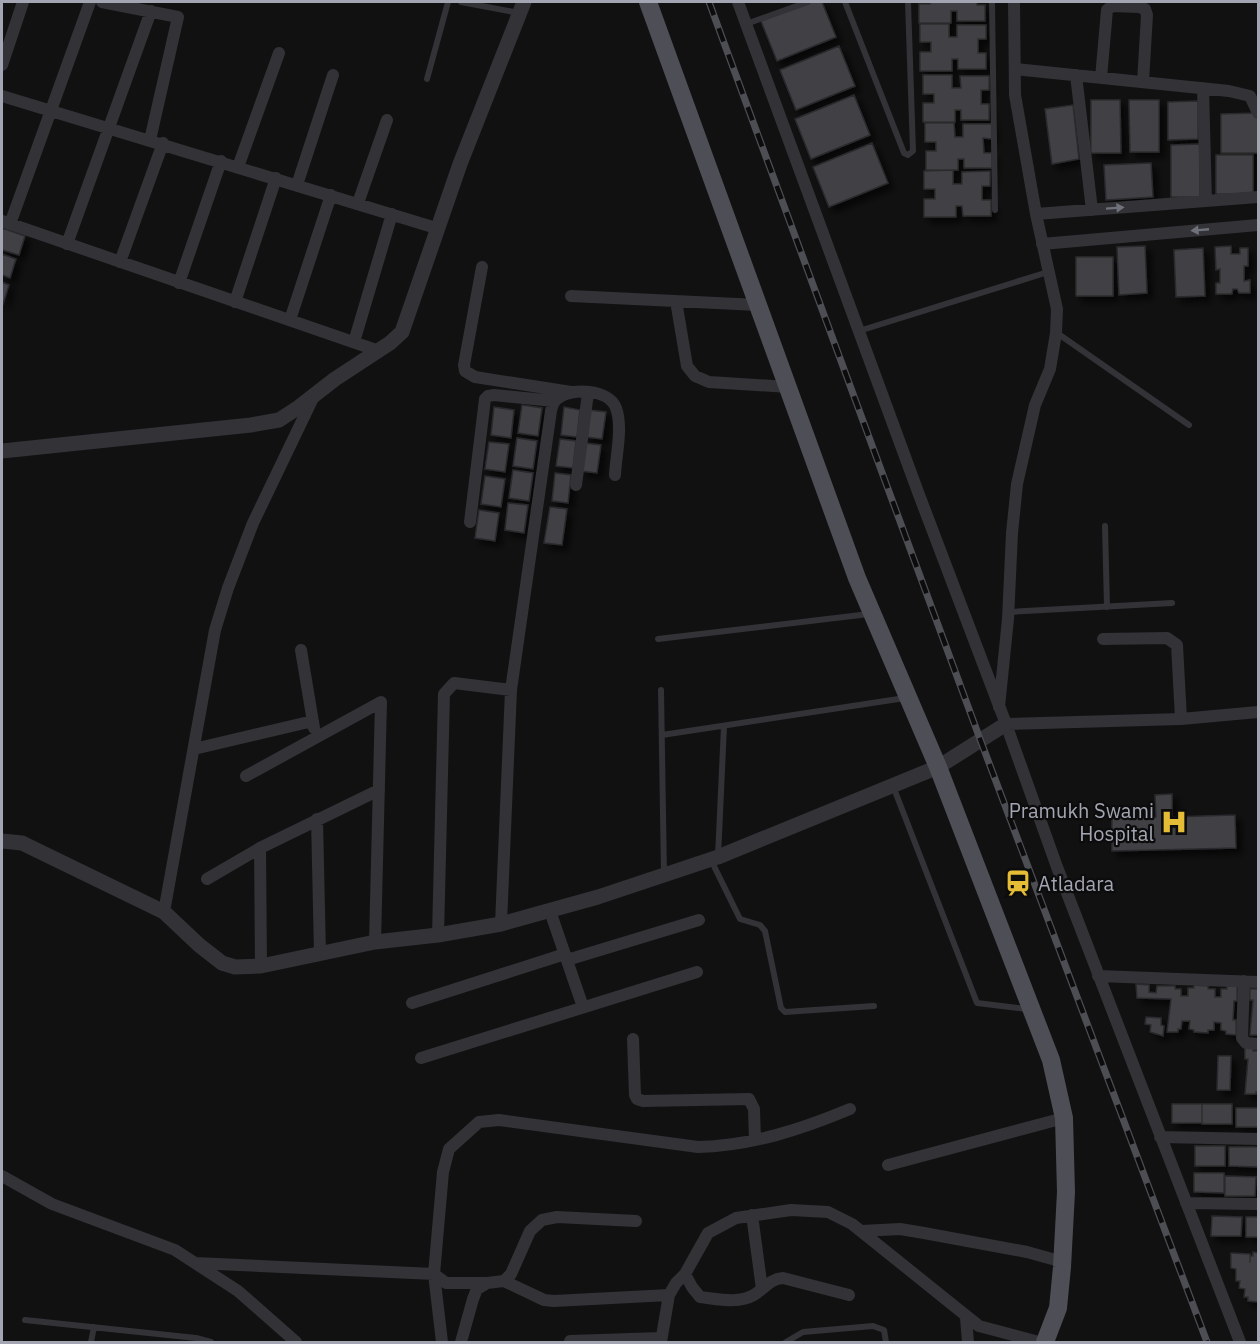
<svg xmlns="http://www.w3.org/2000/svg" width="1260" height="1344" viewBox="0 0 1260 1344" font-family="'IBM Plex Sans',sans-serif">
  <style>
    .building { fill: #404145; stroke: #2b2b2e; stroke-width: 1.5; filter: url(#shadow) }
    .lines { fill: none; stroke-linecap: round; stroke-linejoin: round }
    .service { stroke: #323237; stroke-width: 6 }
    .minor { stroke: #323237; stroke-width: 12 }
    .tertiary { stroke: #323237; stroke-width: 15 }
    .primary { stroke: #4e4f56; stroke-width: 18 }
    .rail-casing { stroke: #4d4e54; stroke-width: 7 }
    .rail { stroke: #0c0c0d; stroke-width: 4.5; stroke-dasharray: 14; stroke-linecap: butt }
    .oneway { fill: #70727b }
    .labels { text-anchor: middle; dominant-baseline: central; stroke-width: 4.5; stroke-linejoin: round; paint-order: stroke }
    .poi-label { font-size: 20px; fill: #a3a6b2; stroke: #0c0c0d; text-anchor: end }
  </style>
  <defs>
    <filter id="shadow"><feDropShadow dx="5.5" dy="5.5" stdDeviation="3" flood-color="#0009"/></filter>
  </defs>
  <rect width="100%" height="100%" fill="#111112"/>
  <path class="building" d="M809 2H822L836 37 777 61 761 21Z
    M930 2H977V5H985V21H957V11H951V23H919V4H930Z
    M920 24H949V37H957V25H986V39H978V53H986V69H958V59H952V71H920V52H931V42H920Z
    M839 46 855 86 796 110 780 70Z
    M923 75H952V88H961L960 76H989V90H981V104H989V120H961V110H955V122H923V103H934V94H923Z
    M854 95 870 135 811 159 795 119Z
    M1091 100H1120L1121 153H1091Z
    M1129 100H1159V152H1130Z
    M1198 101V139L1168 140V102Z
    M1073 105 1079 159 1052 164 1045 109Z
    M1258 113V153H1221V114Z
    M925 123H954L955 137H963V124H992V139L983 138 984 153H992V168H964V159H958V170H926V151H936V142H925Z
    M872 143 888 183 829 207 813 167Z
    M1200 144V197H1171V145Z
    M1216 155H1253V194H1216Z
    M1151 163 1153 197 1106 200 1104 165Z
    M953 170V184H962V172L990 171V186H982V200H991V216H963L962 206H956V217H924V199H935V189H924V171Z
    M2 228 25 236 19 255 2 250Z
    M1145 246 1147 293 1119 295 1117 247Z
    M1231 246V254H1240V248H1248V266H1244V281L1250 280V293H1239L1237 289H1233L1232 294H1216V283H1220V269L1216 270 1215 247Z
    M1203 248 1205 296 1176 297 1174 250Z
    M2 254 16 259 10 278 2 275Z
    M1076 257H1113V296H1076Z
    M2 282 9 285 3 304 2 303Z
    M522 405 542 408 538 436 518 433Z
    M494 407 514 410 511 438 491 435Z
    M564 407 580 410 577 437 561 435Z
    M589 410 606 412 602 439 586 437Z
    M517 438 537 441 533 469 513 466Z
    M560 439 576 441 573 468 556 466Z
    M489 442 509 444 505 472 485 469Z
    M584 443 601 445 597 473 581 471Z
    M513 470 533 473 529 501 509 498Z
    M555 473 571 475 568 503 552 501Z
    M485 476 505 479 501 507 481 504Z
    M508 503 528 505 524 533 505 530Z
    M550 507 567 509 562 545 544 543Z
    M479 510 499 513 495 541 475 538Z
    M1172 794V817L1235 815 1236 848 1112 851V818L1156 817 1155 795Z
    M1136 984 1149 985V992L1156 993 1157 986H1175V989H1181V996H1188V988H1194V985L1208 986V989H1215V997H1221V989H1227V986H1237V1001H1234L1233 1020H1236V1035L1226 1034V1031L1221 1030V1023L1214 1022V1030H1208V1033L1194 1032V1030L1189 1029 1190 1021H1182L1181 1029H1178V1032H1167L1171 999 1137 998Z
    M1250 989H1258V1035H1250L1253 1000H1250Z
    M1146 1017 1161 1018V1025L1164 1026 1163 1036 1150 1032 1151 1025 1145 1024Z
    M1245 1048H1253V1051H1258V1092H1256V1094H1245L1248 1059H1245Z
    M1218 1056H1231L1230 1090H1217Z
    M1172 1104H1202V1123H1172Z
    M1202 1104H1232V1124H1202Z
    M1236 1108H1258V1127H1236Z
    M1195 1146H1225V1166H1195Z
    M1229 1147H1258V1167L1229 1166Z
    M1194 1173H1224V1193L1194 1192Z
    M1225 1176 1256 1177 1255 1196H1225Z
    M1212 1216 1242 1217 1241 1236H1211Z
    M1246 1217H1258V1237H1246Z
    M1253 1252 1258 1253V1302L1248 1301V1297H1244L1245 1289 1239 1288 1240 1281H1236V1269L1231 1268V1253L1250 1254V1263V1256H1253Z"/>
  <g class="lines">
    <path class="service" d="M461 2 519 13
      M845 2 904 153 908 155 913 151 908 2
      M992 2 995 210
      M746 24 808 2
      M427 79 448 2
      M859 331 1048 272
      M1057 333 1189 425
      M1105 526 1107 607
      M1008 612 1172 603
      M658 639 869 614
      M661 690 664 874
      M662 735 905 698
      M893 786 977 1003 1027 1009
      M718 857 724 726
      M711 860 740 919 760 925 765 931 781 1008 785 1012 874 1006
      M25 1320 196 1338 211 1342
      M91 1342 94 1327
      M786 1342 803 1332 873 1326 884 1330 886 1342"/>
    <path class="minor" d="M102 2 178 17 150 140
      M738 2 918 492 1006 724 1057 867 1240 1342
      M2 65 23 2
      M1015 69 1229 91 1250 96 1258 113
      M1076 75 1092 210
      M1101 78 1107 10 1112 6 1139 7 1145 9 1147 15 1143 82
      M1203 88 1206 201
      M2 96 436 228
      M238 167 279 53
      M297 185 333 75
      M358 203 387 120
      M1036 214 1258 197
      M2 221 379 351
      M10 224 90 2
      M67 244 151 11
      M1042 244 1258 225
      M120 262 163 143
      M482 267 464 365 465 371 475 377 571 392
      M179 283 221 161
      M571 296 758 305
      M676 301 687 366 695 376 709 382 788 387
      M235 302 276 178
      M290 320 331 195
      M354 342 392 214
      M576 485 588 393
      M470 522 485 399 488 396 494 395 554 401
      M1103 639 1167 638 1177 645 1181 719
      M301 650 314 728
      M999 707 1008 619 1012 533 1017 484 1035 405 1050 369 1056 333 1057 309 1036 214 1015 95 1014 2
      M1006 724 1181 719 1258 712
      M194 749 313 721
      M246 776 381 702 375 942
      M317 819 320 954
      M260 848 261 966
      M207 879 260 848 379 790
      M550 911 583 1007
      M164 912 215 630 228 588 253 523 314 396
      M501 924 511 690 551 411C552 406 553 402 557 399 571 387 609 389 616 408 623 427 616 455 615 475
      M438 935 444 694 454 683 511 690
      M567 960 699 920
      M1098 976 1258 982
      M1244 981 1242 1038 1246 1043 1258 1044
      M412 1003 565 954
      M633 1039 635 1095 637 1099 643 1101 749 1099 754 1109 755 1140
      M421 1058 697 972
      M1160 1137 1258 1139
      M888 1165 1064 1118
      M2 1176 52 1204 175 1250 238 1291 296 1342
      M1186 1203 1258 1204
      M752 1215 762 1289
      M861 1231 900 1229 924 1233 1027 1252 1063 1262
      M195 1263 434 1274 446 1283H487
      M685 1274 692 1287 700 1297C718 1299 738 1304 754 1295 765 1288 770 1279 783 1278L849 1295
      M504 1281 544 1300 554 1301 669 1295
      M966 1318 968 1342
      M570 1341 661 1338
      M442 1342 434 1274 443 1172 449 1149 479 1122 499 1120 698 1147C751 1146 802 1129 850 1109
      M461 1342 473 1299 477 1289 487 1283 504 1281 511 1274 530 1231 542 1220 557 1217 636 1221
      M661 1342 669 1295 676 1283 685 1274 708 1233 736 1218 791 1210 828 1212 852 1224 979 1326 1039 1342"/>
    <path class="tertiary" d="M2 451 251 425 279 420 299 407 335 379 390 343 402 332 460 164 524 2
      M2 841 22 843 164 912 199 945 222 963 235 967 261 966 375 942 438 935 501 924 598 897 718 857 938 767 1006 724"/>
    <path class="primary" d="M648 2 857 578 938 767 1051 1060 1064 1118 1066 1192 1062 1267 1058 1308 1045 1342"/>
    <g class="rail-casing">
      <path id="rail" d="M709 2 980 739 1207 1342"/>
    </g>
    <use href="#rail" class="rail"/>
  </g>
  <defs><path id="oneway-solid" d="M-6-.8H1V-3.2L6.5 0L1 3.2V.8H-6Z" transform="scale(1.5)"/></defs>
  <g class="oneway">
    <use href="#oneway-solid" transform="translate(1115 208) rotate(-4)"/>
    <use href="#oneway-solid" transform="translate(1200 230) rotate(175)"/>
  </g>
  <defs>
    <g id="hospital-bare" transform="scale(2.07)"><path d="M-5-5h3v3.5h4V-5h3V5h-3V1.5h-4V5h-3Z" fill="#e5bc36" stroke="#0c0c0d" stroke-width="2.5" paint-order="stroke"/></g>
    <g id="station-bare" transform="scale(2.07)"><path d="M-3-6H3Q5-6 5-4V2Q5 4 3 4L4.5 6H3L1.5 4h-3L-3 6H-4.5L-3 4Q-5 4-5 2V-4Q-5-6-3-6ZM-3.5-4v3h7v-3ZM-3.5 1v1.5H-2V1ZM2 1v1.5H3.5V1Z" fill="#e5bc36" stroke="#0c0c0d" stroke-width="2.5" paint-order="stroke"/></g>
  </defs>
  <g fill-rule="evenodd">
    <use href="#hospital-bare" x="1174" y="822"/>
    <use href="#station-bare" x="1018" y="883"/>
  </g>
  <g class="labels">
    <g class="poi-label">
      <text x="1154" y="810">Pramukh Swami<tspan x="1154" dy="23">Hospital</tspan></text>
      <text x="1038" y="883" text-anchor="start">Atladara</text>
    </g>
  </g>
  <rect width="1260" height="1344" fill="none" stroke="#a3a6b2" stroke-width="6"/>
</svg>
